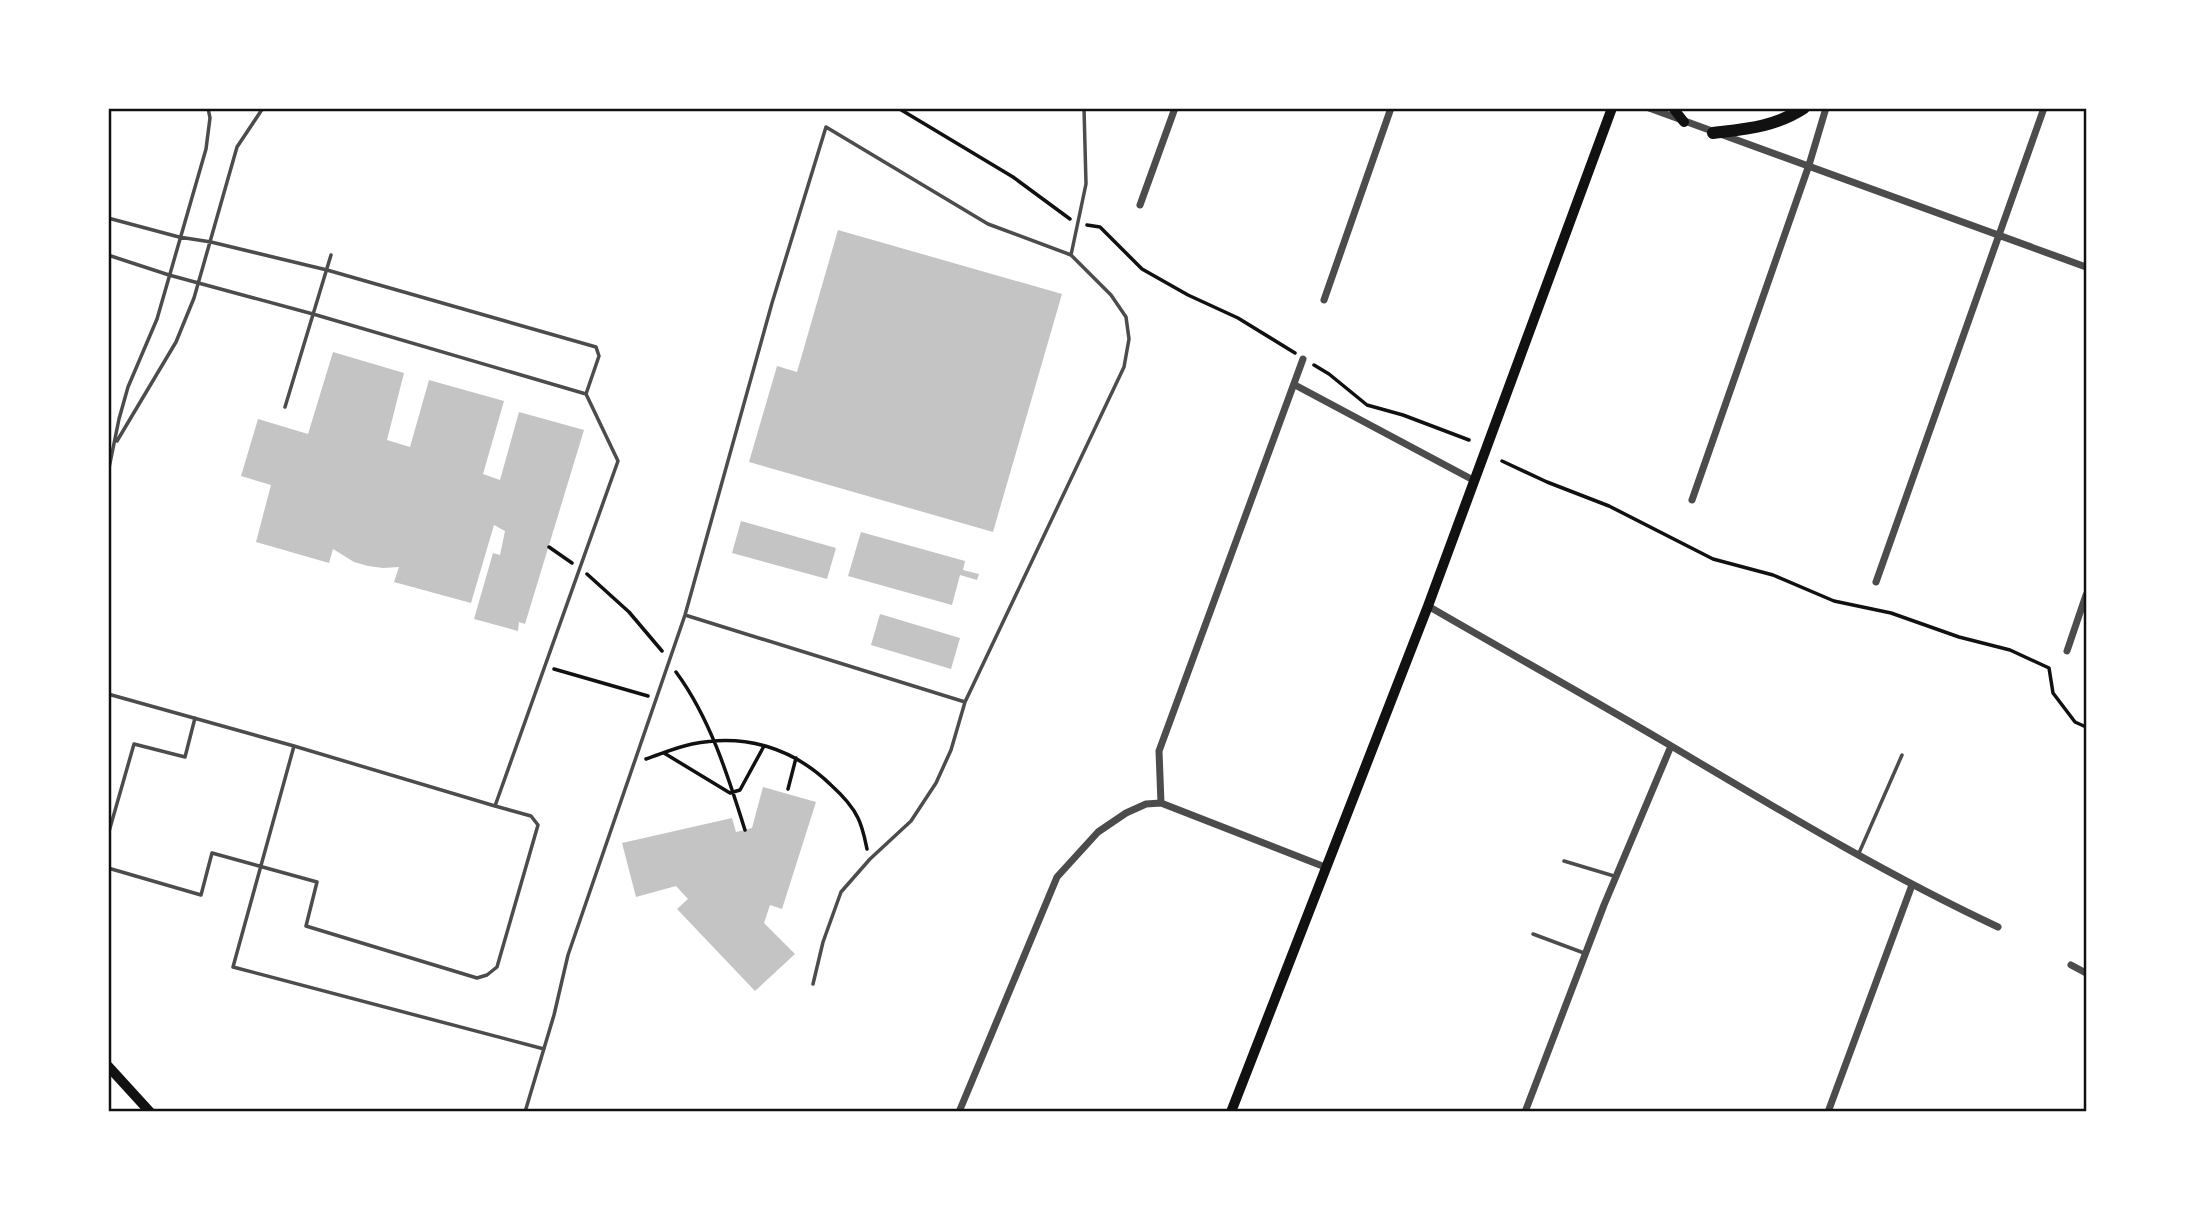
<svg xmlns="http://www.w3.org/2000/svg" width="2195" height="1220" viewBox="0 0 2195 1220" font-family="'Space Grotesk',sans-serif">
  <style>
    .building { fill: #c4c4c4 }
    .lines { fill: none; stroke-linecap: round; stroke-linejoin: round }
    .path { stroke: #111; stroke-width: 3.5 }
    .service { stroke: #4c4c4c; stroke-width: 3.5 }
    .minor { stroke: #4c4c4c; stroke-width: 7 }
    .secondary { stroke: #111; stroke-width: 10 }
    .trunk { stroke: #111; stroke-width: 12 }
    .neatline { fill: none; stroke: #111; stroke-width: 2.5 }
  </style>
  <rect width="100%" height="100%" fill="#fff"/>
  <path class="building" d="M838 230 1062 294 993 532 749 462 777 366 797 372Z
    M333 352 404 373 387 440 410 447 429 380 504 401 483 474 500 480 519 412 584 430 525 624 519 622 518 631 474 619 493 553 500 555 505 531 494 525 471 603 394 582 399 567 383 568 368 566 354 562 333 549 329 563 256 542 271 485 241 476 258 419 308 434Z
    M741 521 836 548 827 579 732 553Z
    M861 532 965 561 963 570 979 574 977 580 960 575 952 605 848 576Z
    M880 614 960 638 951 669 871 645Z
    M763 787 816 802 782 909 770 905 764 923 795 954 755 991 677 909 688 899 676 886 636 897 622 843 732 818 736 832 752 828Z"/>
  <g class="lines">
    <path class="path" d="M898 108 1013 177 1070 219
      M1087 225 1100 227 1142 269 1188 295 1238 318 1295 353
      M1314 365 1329 374 1367 405 1403 415 1469 440
      M1502 461 1547 482 1609 506 1713 559 1773 575 1834 601 1891 613 1959 637 2010 650 2049 668 2053 693 2075 722 2086 727
      M549 547 572 563
      M587 574 629 612 662 651
      M554 669 648 696
      M676 672C710 718 728 776 745 830
      M664 753 730 793 740 790 764 746
      M646 759C661 754 677 747 692 744 745 733 793 748 831 785 842 795 852 805 858 818 863 828 865 840 867 849
      M788 789 796 758"/>
    <path class="service" d="M108 218 179 237 211 242 327 270 596 347 599 356 586 394 618 461 495 806 531 816 538 825 497 967 487 975 477 978 306 926 317 882 212 853 201 895 108 868
      M108 255 169 275 313 314 586 394
      M1071 255 1086 184 1084 108
      M285 407 331 255
      M117 441 176 342 194 298 237 147 263 108
      M108 473 119 419 128 387 157 319 206 149 210 118 208 108
      M685 615 965 702 951 750 936 783 911 821 870 859 841 892 823 942 813 984
      M108 694 294 746 495 806
      M294 746 233 967 544 1049
      M108 835 134 744 185 757 195 718
      M1859 853 1902 755
      M1564 861 1614 876
      M1533 934 1584 953
      M525 1112 554 1015 568 955 685 615 772 303 826 127 988 224 1071 255 1111 295 1126 317 1129 339 1124 367 965 702"/>
    <path class="minor" d="M1649 108 2086 267
      M1140 205 1175 108
      M1324 300 1391 108
      M1295 385 1475 481
      M1692 500 1809 165 1826 108
      M1876 582 2044 108
      M1428 606C1509 653 1592 699 1673 747 1779 810 1885 874 1998 927
      M2067 651 2086 595
      M1161 803 1159 751 1303 359
      M2071 965 2086 973
      M959 1112 1057 877 1098 832 1126 813 1146 804 1161 803 1325 867
      M1525 1112 1604 905 1671 746
      M1828 1112 1912 885"/>
    <path class="secondary" d="M1673 108 1684 122
      M108 1066 150 1112
      M1231 1112 1428 606 1612 108"/>
    <path class="trunk" d="M1713 133C1746 129 1775 127 1804 108"/>
  </g>
  <rect width="2195" height="1220" fill="none" stroke="#ffffff" stroke-width="220"/>
  <rect x="110" y="110" width="1975" height="1000" class="neatline"/>
</svg>
